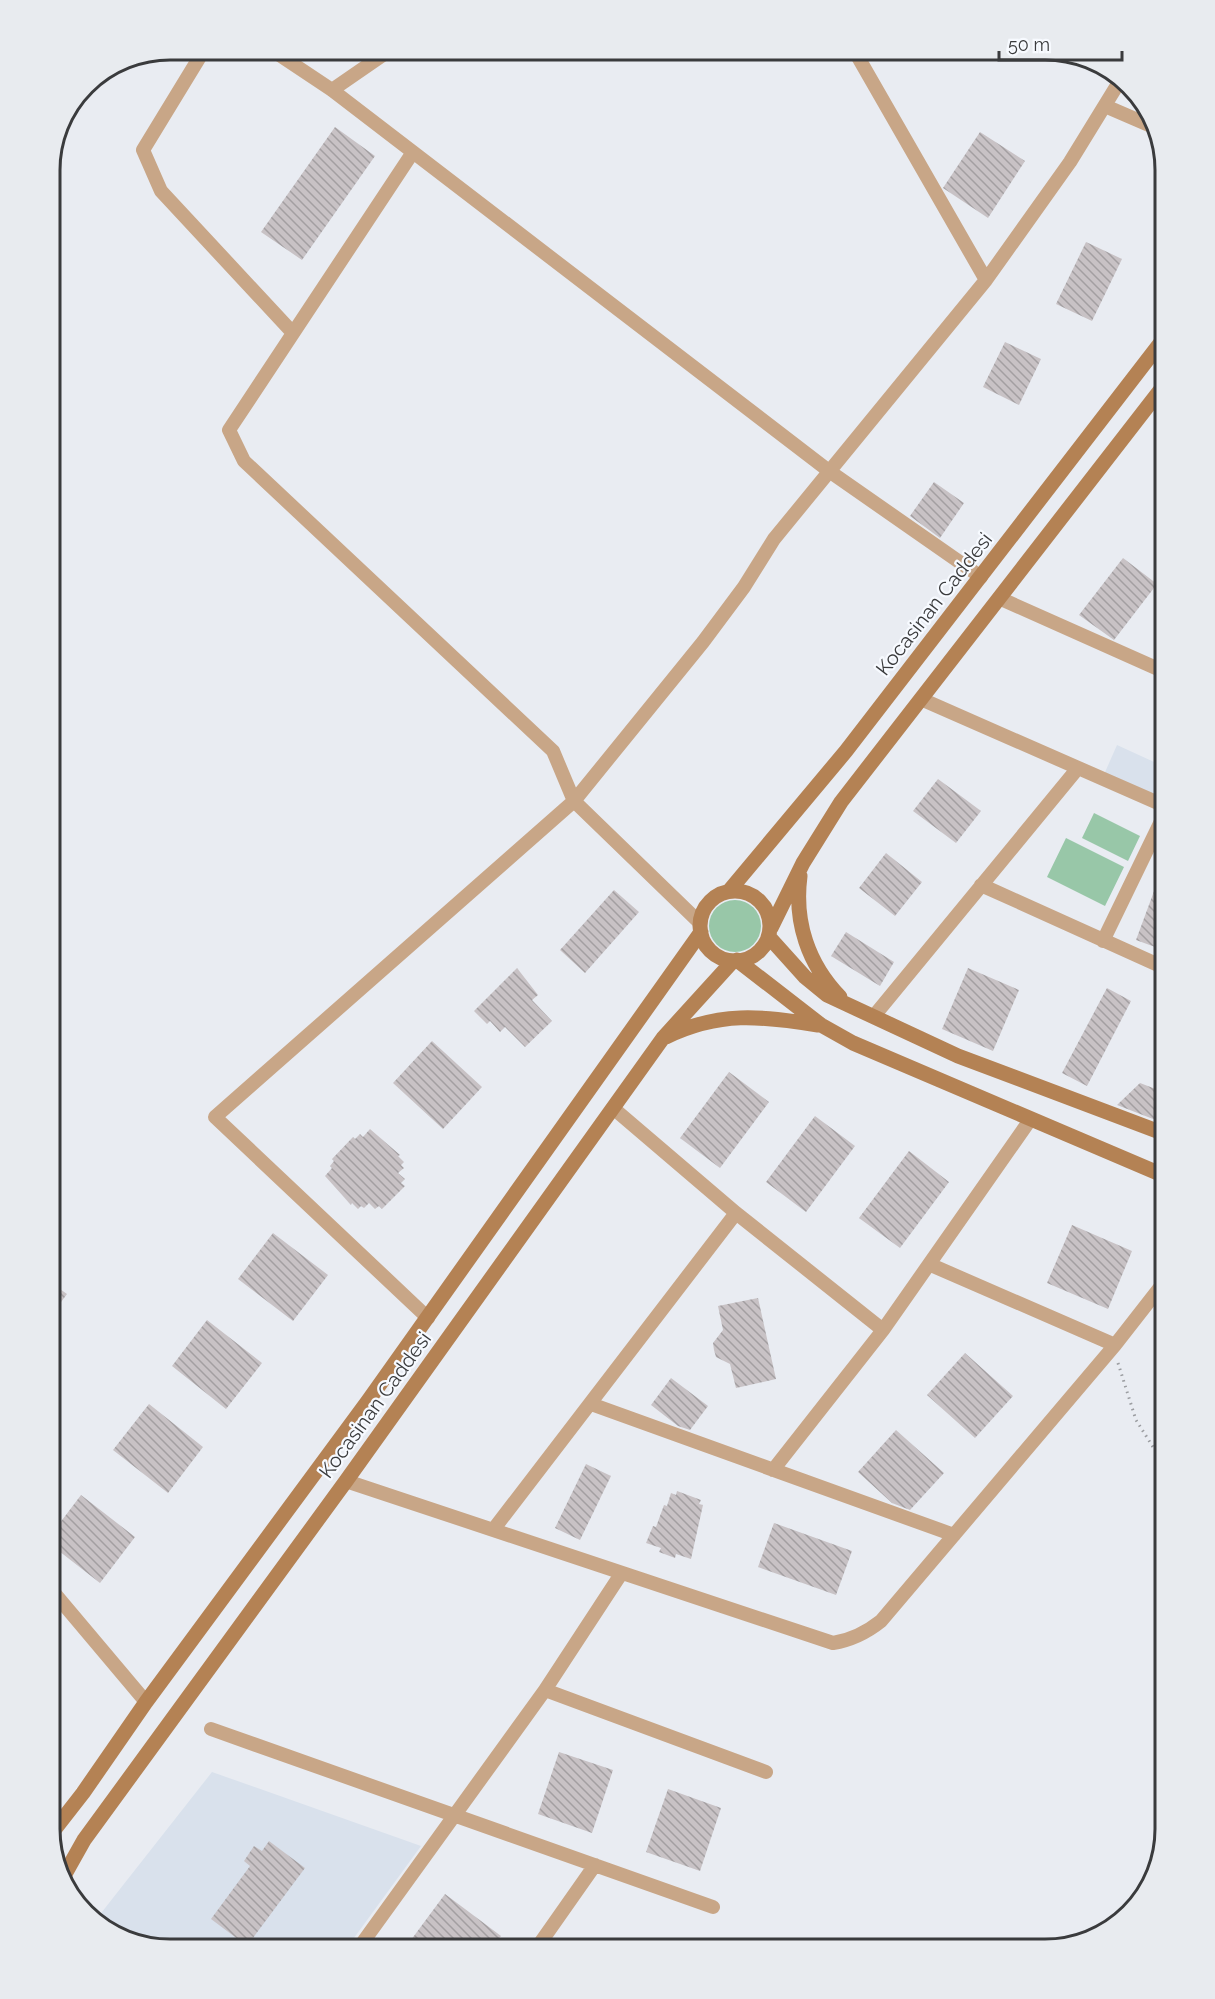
<svg xmlns="http://www.w3.org/2000/svg" width="1215" height="1999" viewBox="0 0 1215 1999" font-family="Raleway,sans-serif">
  <style>
    .built { fill: #d9e1ec }
    .green { fill: #98c7a8 }
    .building { fill: url(#building-back-hatch) }
    .lines { fill: none; stroke-linecap: round; stroke-linejoin: round }
    .path { stroke: #9b9da1; stroke-width: 3; stroke-dasharray: 1.5 4.5; stroke-linecap: butt }
    .street { stroke: #c8a687; stroke-width: 14 }
    .secondary { stroke: #b48254; stroke-width: 15 }
    .labels { text-anchor: middle; dominant-baseline: central; stroke-width: 4.5; stroke-linejoin: round; paint-order: stroke }
    .street-label { font-size: 20px; fill: #3a3b3d; stroke: #f7faff }
    .rim { fill: none; stroke: #3a3b3d; stroke-width: 3 }
  </style>
  <defs>
    <pattern id="building-back-hatch" width="6" height="6" patternUnits="userSpaceOnUse" patternTransform="scale(1.5)"><rect width="6" height="6" fill="#c8c2c5"/><path d="M-1 5l2 2M0 0l6 6M5-1l2 2" fill="none" stroke="#a39fa1"/></pattern>
  </defs>
  <rect width="100%" height="100%" fill="#e9ecf2"/>
  <path class="built" d="M1117 745 1165 767 1151 800 1102 779Z
    M212 1772 421 1846 346 1949H162L122 1936 98 1917Z"/>
  <path class="green" d="M1094 813 1140 836 1128 861 1082 838Z
    M1066 838 1124 867 1105 906 1047 877Z
    M709 926a26 26 0 1 1 52 0a26 26 0 1 1-52 0Z"/>
  <path class="building" d="M335 127 375 156 302 260 261 232Z
    M980 132 1025 161 988 218 943 188Z
    M1086 242 1122 259 1092 321 1056 304Z
    M1005 342 1041 359 1019 405 983 387Z
    M934 482 964 503 940 538 910 516Z
    M1123 558 1157 584 1114 640 1079 615Z
    M938 779 981 811 956 843 913 811Z
    M886 853 922 882 895 916 859 888Z
    M1164 864H1166V951L1136 940Z
    M614 890 639 912 585 973 560 950Z
    M846 932 894 962 880 986 831 956Z
    M517 968 538 995 532 1000 552 1021 525 1047 505 1027 500 1032 490 1021 487 1024 474 1011Z
    M968 968 1019 990 993 1051 942 1029Z
    M1107 988 1131 1001 1087 1086 1062 1073Z
    M432 1041 482 1087 443 1129 393 1083Z
    M729 1072 769 1102 720 1168 680 1138Z
    M1140 1083 1166 1093V1124L1117 1105Z
    M815 1116 855 1146 806 1212 766 1182Z
    M370 1129 400 1155 398 1156 404 1162 401 1165 404 1168 398 1173 405 1179 401 1183 405 1186 382 1209 379 1206 375 1209 369 1203 364 1208 361 1206 358 1209 352 1203 351 1205 325 1176 332 1168 330 1166 334 1161 332 1159 353 1137 355 1139 360 1134 363 1137Z
    M909 1151 949 1182 900 1248 859 1218Z
    M1072 1225 1132 1251 1108 1309 1047 1283Z
    M273 1233 328 1275 293 1321 238 1279Z
    M50 1282 67 1294 50 1317Z
    M758 1298 776 1379 736 1388 730 1364 716 1357 714 1350 713 1343 723 1330 718 1306Z
    M207 1320 262 1363 226 1409 172 1366Z
    M965 1353 1013 1396 975 1438 927 1395Z
    M671 1378 708 1406 690 1430 678 1426 651 1405Z
    M149 1404 203 1447 168 1493 113 1450Z
    M896 1430 944 1473 910 1510 892 1503 858 1472Z
    M586 1464 611 1476 580 1540 555 1528Z
    M677 1491 701 1500 699 1504 703 1505 691 1559 676 1554 675 1558 659 1552 661 1548 646 1543 653 1526 656 1527 664 1505 667 1506 671 1493 676 1495Z
    M81 1495 135 1537 100 1583 50 1544V1536Z
    M774 1523 852 1551 836 1595 758 1567Z
    M559 1752 613 1770 592 1833 538 1814Z
    M668 1789 721 1808 700 1871 646 1852Z
    M269 1841 305 1868 247 1946 211 1919 250 1866 244 1861 254 1846 262 1851Z
    M445 1894 501 1936 491 1949H416L408 1944Z"/>
  <g class="lines">
    <path class="path" d="M1118 1363 1136 1420 1165 1466"/>
    <path class="street" d="M204 50 143 150 161 191 293 333
      M272 50 332 90 829 471 981 577
      M854 50 986 280
      M332 90 390 50
      M1105 106 1156 128
      M413 152 229 430 244 461 553 751 574 801 700 923
      M999 598 1165 672
      M921 699 1165 806
      M981 885 1165 968
      M1103 941 1165 813
      M874 1016 1078 768
      M613 1108 736 1213 883 1330 1030 1120
      M931 1265 1115 1345
      M428 1318 215 1117 574 801 703 642 744 587 774 539 986 280 1070 162 1121 79
      M591 1404 954 1535
      M773 1470 883 1330
      M346 1481 833 1643C852 1640 866 1633 881 1621L1115 1345 1165 1281
      M493 1530 736 1213
      M50 1588 146 1702
      M545 1690 766 1772
      M211 1729 713 1907
      M358 1949 545 1690 621 1574
      M536 1949 595 1865"/>
    <path class="secondary" d="M800 876C794 922 808 964 840 997
      M729 891 846 751 1165 337
      M700 926a35 35 0 1 1 70 0a35 35 0 1 1-70 0Z
      M771 928 803 863 841 802 1165 384
      M769 937 805 977 827 995 958 1056 1165 1134
      M737 960 821 1025 853 1043 1165 1176
      M666 1037C720 1011 760 1016 818 1025
      M51 1834 83 1793 146 1702 368 1401 701 932
      M61 1881 84 1840 346 1481 663 1038 733 961"/>
  </g>
  <g class="labels">
    <g class="street-label">
      <text transform="translate(934 604) rotate(-52)">Kocasinan Caddesi</text>
      <text transform="translate(375 1405) rotate(-54)">Kocasinan Caddesi</text>
    </g>
  </g>
  <path d="M0 0H1215V1999H0ZM170 60H1045A110 110 0 0 1 1155 170V1829A110 110 0 0 1 1045 1939H170A110 110 0 0 1 60 1829V170A110 110 0 0 1 170 60Z" fill="#e8ebef" fill-rule="evenodd"/>
  <path class="rim" d="M170 60H1045A110 110 0 0 1 1155 170V1829A110 110 0 0 1 1045 1939H170A110 110 0 0 1 60 1829V170A110 110 0 0 1 170 60Z"/>
  <path d="M999 51v9h123v-9" fill="none" stroke="#3a3b3d" stroke-width="3"/>
  <text x="1008" y="51" font-size="18" fill="#3a3b3d" stroke="#f7faff" stroke-width="4.5" paint-order="stroke">50 m</text>
</svg>
